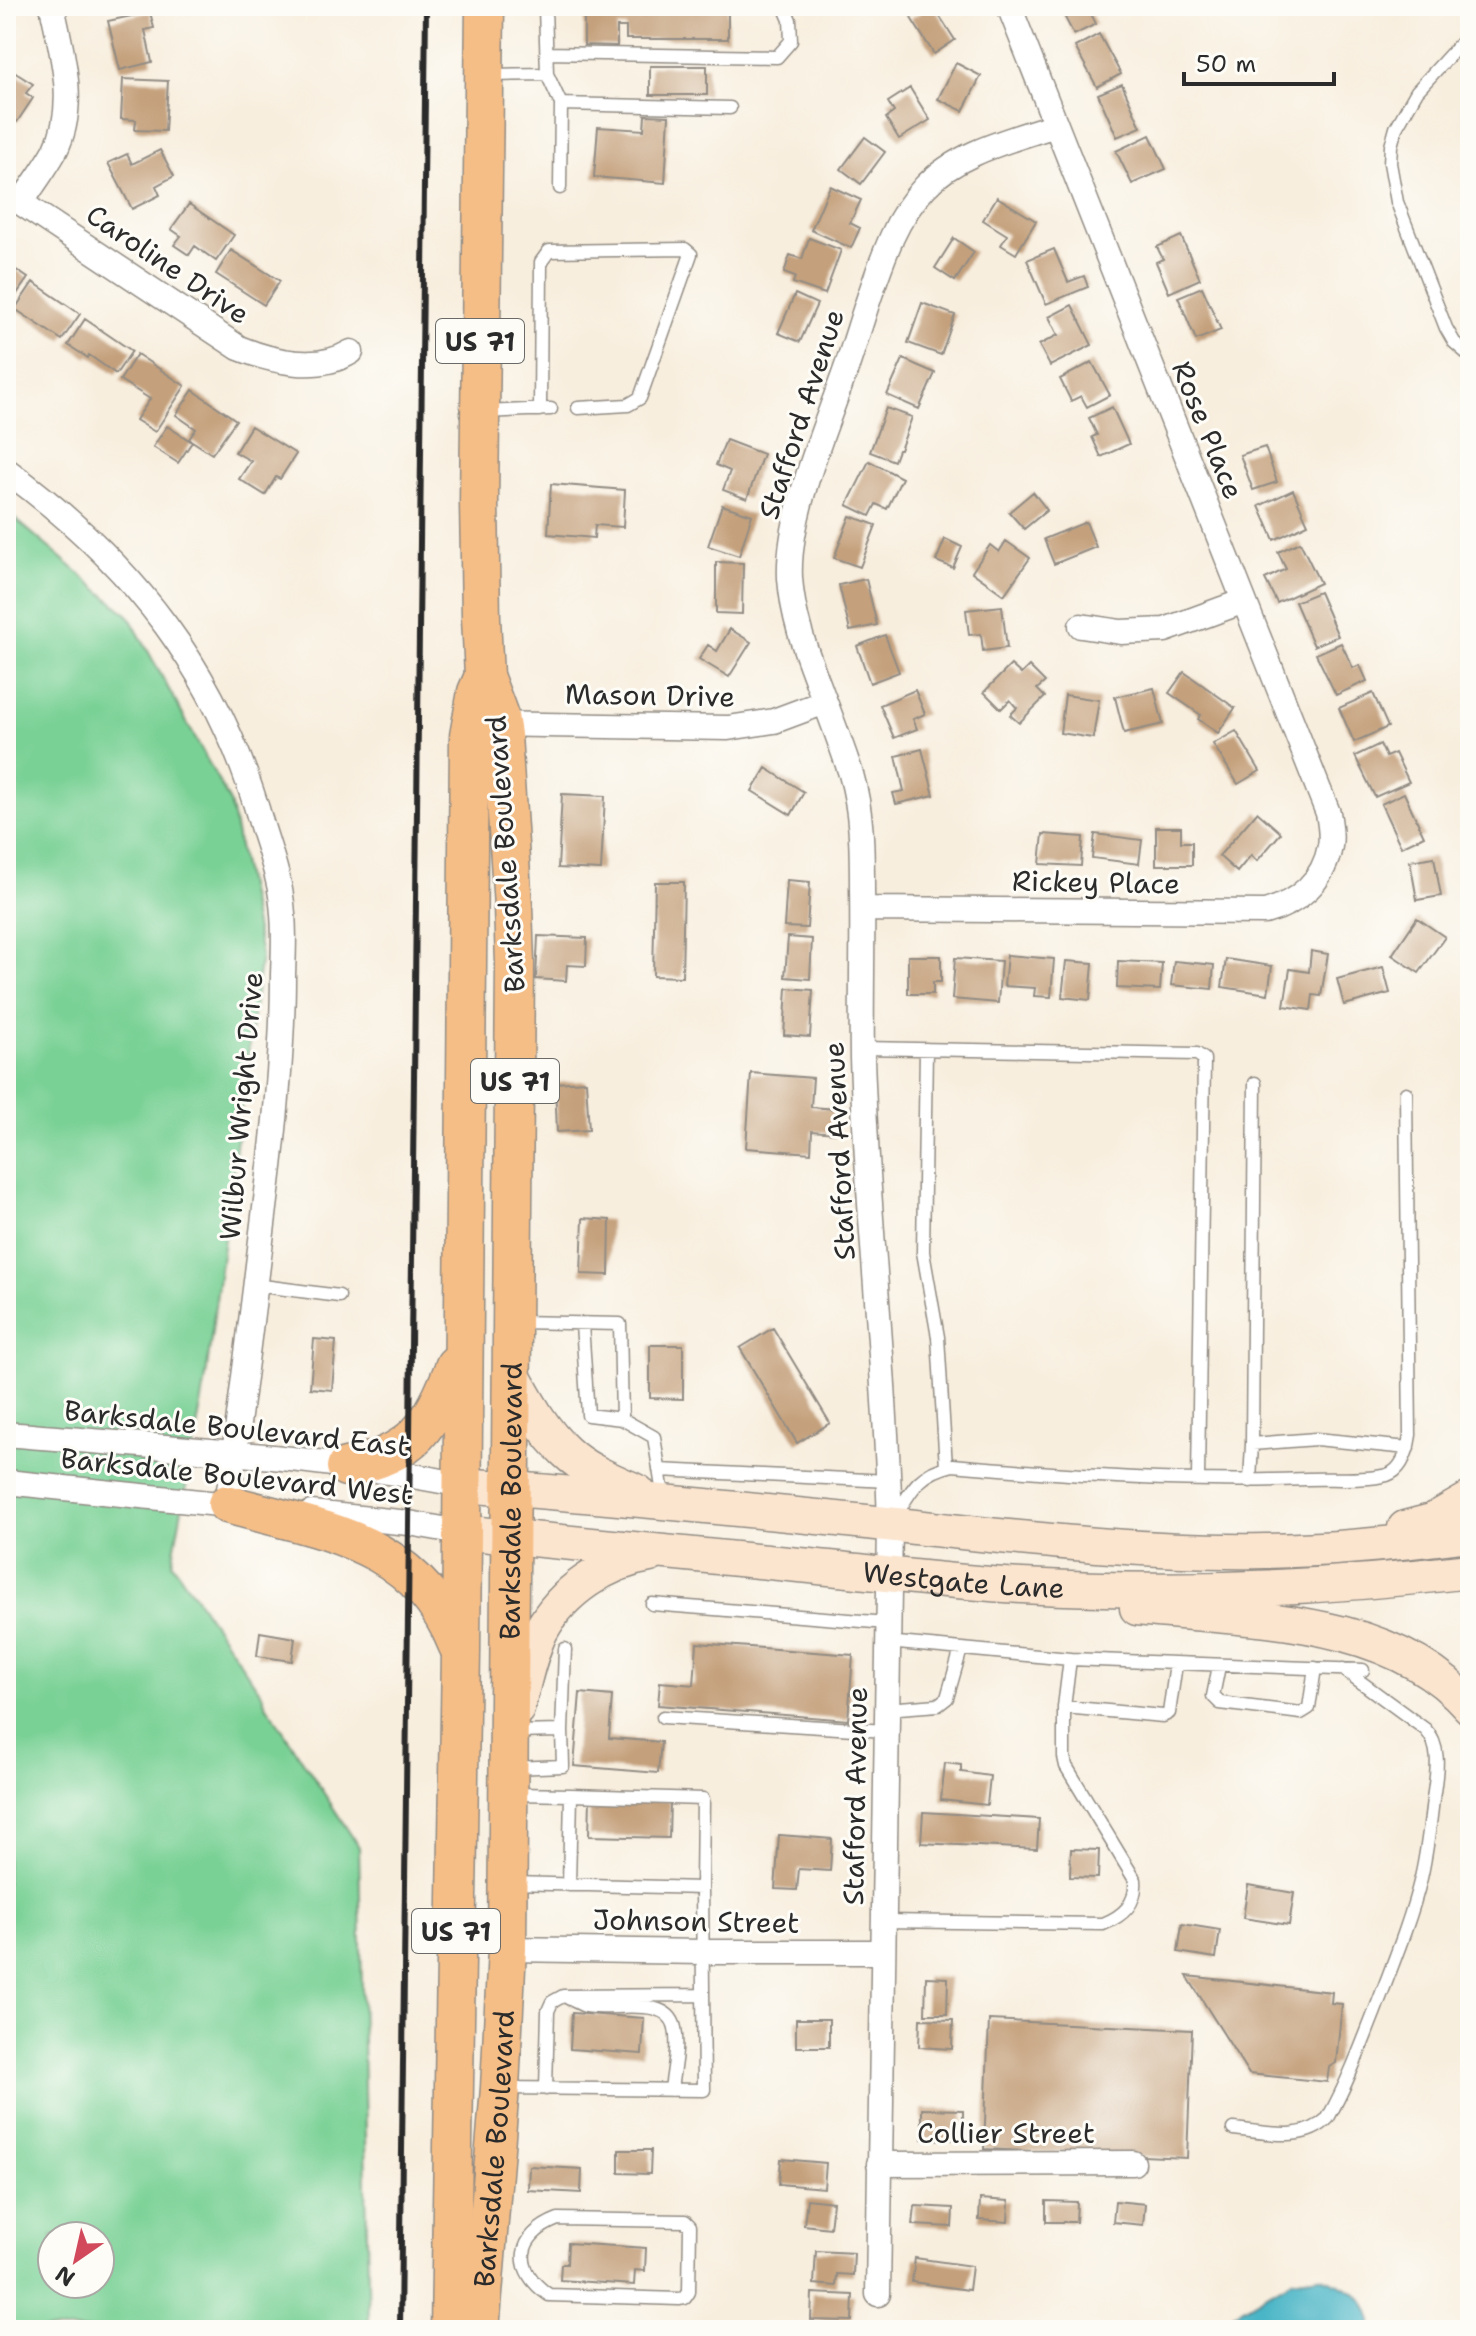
<svg xmlns="http://www.w3.org/2000/svg" width="1476" height="2336" viewBox="0 0 1476 2336" font-family="'Shantell Sans',sans-serif">
  <style>
    .green { fill: #7ad196; stroke: #527e60; stroke-width: 2; fill-rule: evenodd }
    .water { fill: #49b5c6; stroke: #3a7078; stroke-width: 2 }
    .building { fill: #c4a07c }
    .lines { fill: none; stroke-linecap: round; stroke-linejoin: round }
    .service-casing { stroke: #928c84; stroke-width: 15 }
    .minor-casing { stroke: #928c84; stroke-width: 27 }
    .secondary-casing { stroke: #928c84; stroke-width: 37 }
    .primary-casing { stroke: #928c84; stroke-width: 41 }
    .service { stroke: #fff; stroke-width: 12 }
    .minor { stroke: #fff; stroke-width: 24 }
    .secondary { stroke: #fbe5cf; stroke-width: 34 }
    .primary { stroke: #f6be87; stroke-width: 38 }
    .rail { stroke: #2b2b2b; stroke-width: 6 }
    .labels { text-anchor: middle; dominant-baseline: central; stroke-width: 6; stroke-linejoin: round; paint-order: stroke }
    .shield { fill: #fdfcf7; stroke: #6a6a68; stroke-width: 2 }
    .shield-label { font-size: 26px; font-weight: bold; fill: #2b2b2b }
    .street-label { font-size: 28px; fill: #2b2b2b; stroke: #fdfcf7 }
  </style>
  <rect width="100%" height="100%" fill="#fdfcf7"/>
  <filter id="ink" filterUnits="userSpaceOnUse"><feTurbulence type="fractalNoise" baseFrequency=".0125" numOctaves="2"/><feDisplacementMap in="SourceGraphic" scale="16" xChannelSelector="R" yChannelSelector="G"/><feConvolveMatrix kernelMatrix="1 2 1 2 8 2 1 2 1" color-interpolation-filters="sRGB"/></filter>
  <filter id="wash" filterUnits="userSpaceOnUse"><feTurbulence type="fractalNoise" baseFrequency=".006" numOctaves="4" result="noise"/><feDisplacementMap in="SourceGraphic" scale="32" xChannelSelector="R" yChannelSelector="G"/><feGaussianBlur stdDeviation="1.8" result="paint"/><feColorMatrix in="noise" values="0 0 0 0 0 0 0 0 0 0 0 0 0 0 0 0 0 1.4 0 .05"/><feComposite in="paint" operator="in"/></filter>
  <g filter="url(#wash)">
    <rect width="100%" height="100%" fill="#f8eede"/>
    <path class="green" d="M6 511 129 616 230 802 261 955 205 1384 172 1563 263 1696 265 1703 359 1847 369 2330H6ZM52 2236H100V2284H52Z"/>
    <path class="water" d="M1319 2276C1348 2287 1371 2295 1373 2330H1206L1291 2280Z"/>
    <g id="blocks">
      <path class="building" d="M584 6H728V39H626V27H617V46L584 45Z
        M931 6H933L955 40 934 54 911 18Z
        M1059 6H1087L1096 24 1074 35Z
        M150 12 154 28 145 30 152 62 120 70 108 21Z
        M1099 34 1121 74 1097 87 1075 47Z
        M956 63 981 76 963 111 938 99Z
        M650 66H707V95H650Z
        M6 67 33 84 26 93 33 98 17 122 6 115Z
        M123 79 168 81 165 131 135 130 136 120 121 119Z
        M1122 84 1141 127 1117 137 1098 94Z
        M910 88 930 120 899 139 886 118 894 112 888 102Z
        M645 115 669 116 665 183 594 177 598 127 644 130Z
        M1150 135 1166 169 1132 184 1116 151Z
        M865 137 885 152 861 184 841 169Z
        M160 150 174 176 156 186 160 195 132 209 108 163 127 154 132 164Z
        M830 186 861 200 850 223 860 228 851 248 811 230Z
        M997 197 1036 221 1016 254 1001 245 1007 235 983 220Z
        M189 204 234 235 216 261 195 246 189 255 174 245 181 236 171 229Z
        M1181 236 1200 279 1169 293 1156 262 1163 259 1157 247Z
        M809 238 841 250 825 294 793 283 795 277 784 273 790 255 802 259Z
        M954 238 974 252 955 281 935 268Z
        M1054 249 1068 282 1084 276 1088 287 1046 304 1027 260Z
        M231 250 280 281 264 305 216 274Z
        M6 263 28 278 6 309Z
        M33 282 80 314 62 340 15 309Z
        M1202 287 1221 330 1196 340 1178 297Z
        M795 294 817 304 800 342 778 333Z
        M922 303 955 315 941 355 908 343Z
        M1072 305 1092 345 1050 366 1039 345 1058 335 1049 317Z
        M85 319 132 351 116 374 89 355 88 358 68 345Z
        M137 354 185 386 155 432 136 420 150 399 120 380Z
        M903 359 935 373 919 409 887 395Z
        M1092 362 1110 395 1087 407 1081 396 1071 401 1060 379Z
        M193 390 236 420 212 454 189 439 196 429 176 415Z
        M1112 407 1129 444 1101 457 1092 437 1097 435 1089 418Z
        M886 408 912 417 900 450H898L894 461 870 452Z
        M167 426 192 442 178 463 153 447Z
        M251 426 296 454 280 479 276 477 265 495 239 479 251 461 235 452Z
        M726 440 763 454 747 499 723 490 730 471 716 465Z
        M1265 447 1277 482 1253 490 1240 455Z
        M869 461 902 478 887 509 876 504 870 516 847 505Z
        M551 484 625 490 623 527 595 525 594 538 548 534Z
        M1293 490 1308 524 1274 540 1259 506Z
        M1033 492 1047 510 1024 529 1009 512Z
        M722 505 752 515 739 556 708 546Z
        M850 516 876 525 860 567 834 558Z
        M1086 522 1096 547 1054 564 1044 539Z
        M945 539 962 547 953 568 936 561Z
        M1006 541 1030 558 1004 595 972 572 990 545 999 552Z
        M1300 542 1320 583 1277 603 1265 579 1286 569 1278 552Z
        M716 562 743 563 742 614 716 613Z
        M866 579 877 625 850 631 839 585Z
        M1319 592 1338 636 1314 646 1295 602Z
        M1002 606 1007 648 983 651 981 634 969 635 966 610Z
        M730 629 751 642 729 677 699 659 708 645 717 651Z
        M885 635 899 672 870 683 857 646Z
        M1341 643 1353 668 1360 665 1367 681 1336 695 1316 654Z
        M1011 665 1021 674 1029 666 1045 682 1037 689 1045 697 1019 723 1010 715 1017 708 1010 700 1001 709 984 692Z
        M1184 672 1235 708 1218 733 1198 719 1201 715 1169 693Z
        M1154 688 1163 724 1124 733 1115 697Z
        M915 690 925 714 913 719 917 729 894 738 880 705Z
        M1373 693 1388 727 1354 742 1339 708Z
        M1065 695 1099 700 1093 738 1060 733Z
        M1236 731 1260 771 1238 784 1213 744Z
        M1380 744 1386 757 1395 753 1409 782 1375 797 1355 756Z
        M922 749 934 795 896 804 893 793 904 791 896 756Z
        M766 768 804 792 791 815 752 791Z
        M1404 793 1424 836 1401 847 1381 804Z
        M562 794 605 796 601 870 558 868Z
        M1257 812 1281 833 1257 861 1251 855 1237 872 1219 856Z
        M1156 827H1181V842H1192V865H1156Z
        M1043 834 1083 837 1081 866 1040 864Z
        M1095 834 1142 840 1139 864 1092 858Z
        M1434 857 1441 896 1417 900 1410 861Z
        M787 880 810 882 807 928 784 927Z
        M655 882H684L682 977 653 976Z
        M1417 918 1445 937 1419 973 1392 955Z
        M538 936 587 938 586 966 567 965 566 981 536 979Z
        M788 937 812 939 810 979 785 977Z
        M1311 951 1328 954 1321 996 1313 995 1311 1010 1284 1006 1290 969 1309 972Z
        M1007 955 1054 959 1051 997 1034 996 1035 988 1004 986Z
        M908 956H941V982H933V994H908Z
        M955 958 1001 961 998 1003 952 999Z
        M1226 959 1272 966 1268 994 1222 987Z
        M1066 961 1093 963 1090 1000 1062 997Z
        M1118 961 1162 963 1160 990 1117 988Z
        M1174 961 1214 965 1212 989 1171 985Z
        M1383 967 1390 993 1344 1005 1337 979Z
        M787 988 813 990 810 1037 784 1035Z
        M751 1073 813 1078 811 1107 837 1109 835 1133 812 1131 811 1153 746 1148Z
        M586 1081 589 1130 557 1132 555 1083Z
        M583 1218 610 1220 609 1275 581 1274Z
        M773 1328 830 1423 797 1443 740 1348Z
        M314 1339 336 1341 332 1390 310 1388Z
        M650 1345H683V1399L650 1398Z
        M260 1632 295 1638 292 1661 257 1656Z
        M697 1643 853 1655 848 1720 658 1705 660 1682 694 1685Z
        M580 1693 612 1696 609 1738 661 1742 658 1773 574 1766Z
        M945 1763 961 1765V1772L990 1776 987 1805 941 1800Z
        M590 1799 670 1801 669 1838 589 1836Z
        M923 1812 1039 1819 1037 1849 921 1843Z
        M779 1835 832 1839 830 1871 799 1869 797 1890 775 1889Z
        M1071 1849 1099 1850 1098 1878 1070 1877Z
        M1248 1885 1294 1893 1289 1925 1243 1918Z
        M1182 1924 1220 1930 1216 1958 1178 1952Z
        M1187 1976 1332 1992 1331 2003 1342 2004 1336 2063 1329 2067 1327 2082 1249 2074Z
        M926 1977 948 1978 947 2014H925Z
        M572 2013 644 2018 642 2054 570 2049Z
        M796 2019H829V2047H796Z
        M920 2019 953 2020 952 2049 919 2047Z
        M989 2020 1192 2030 1187 2158 984 2149Z
        M922 2109 963 2110V2140L922 2139Z
        M619 2150H651L650 2174 619 2173Z
        M781 2159 826 2163 824 2188 779 2184Z
        M529 2166 582 2169 581 2193 528 2190Z
        M807 2199 833 2202 830 2228 804 2225Z
        M980 2199 1009 2201 1008 2222 979 2220Z
        M1046 2201 1077 2202 1076 2222H1046Z
        M1115 2201 1145 2204 1143 2225 1113 2222Z
        M915 2206 953 2208 952 2227 913 2225Z
        M568 2243 646 2248 645 2271 635 2270 634 2285 560 2280 561 2264H567Z
        M816 2251 854 2253 853 2275 837 2274 836 2286 814 2284Z
        M915 2258 972 2266 969 2290 912 2282Z
        M812 2293 853 2295 852 2321 811 2320Z"/>
    </g>
  </g>
  <g filter="url(#ink)">
    <use href="#blocks" fill-opacity="0" stroke="#928c84" stroke-width="2"/>
    <g class="lines">
      <g class="service-casing">
        <path id="service" d="M545 6 547 74 561 104 560 188
          M1470 33 1417 91 1396 128 1391 146 1390 163 1397 202 1446 328 1454 342 1470 356
          M546 53 777 57 791 41 790 20 784 6
          M490 75 547 74
          M561 104 730 108
          M540 410 541 262 549 251 685 249 691 254 640 398 628 405 578 408
          M483 412 551 409
          M862 1048 1197 1054 1204 1059 1198 1479
          M926 1049 923 1252 938 1337 946 1467
          M255 1285 339 1296
          M516 1322 620 1324 622 1419 588 1415 582 1324
          M622 1419 654 1437 664 1500
          M1252 1444 1255 1083
          M659 1470 889 1481
          M1250 1481 1252 1444 1316 1439 1408 1448
          M894 1519C911 1490 918 1473 953 1465 1071 1475 1189 1484 1307 1479 1330 1478 1366 1481 1387 1475 1403 1470 1408 1449 1410 1435L1406 1093
          M652 1604 887 1623
          M887 1642 1070 1659 1363 1670
          M1070 1659 1064 1707 1163 1716 1169 1713 1176 1664
          M1219 1666 1213 1696 1220 1703 1301 1713 1309 1708 1315 1668
          M886 1709 938 1705 947 1698 961 1649
          M663 1717 886 1731
          M513 1732 562 1731
          M513 1768 563 1766 562 1731 565 1649
          M514 1794 571 1795
          M513 1883 702 1888 703 1799 571 1795 569 1885
          M884 1921 1103 1924C1123 1916 1137 1904 1135 1880L1066 1766 1064 1757V1707
          M568 1998C574 2001 580 2004 585 2006 610 2012 668 1994 675 2028 679 2047 673 2070 671 2090
          M503 2088 704 2090 702 1888
          M546 2089 548 2011 552 2002 563 1996 703 1995
          M1233 2129C1265 2132 1304 2143 1328 2118 1347 2084 1361 2047 1375 2011 1391 1968 1410 1923 1421 1878 1427 1852 1430 1826 1433 1799 1436 1776 1443 1747 1425 1729L1343 1669
          M558 2219 685 2221 690 2226 689 2292 685 2298 679 2299 549 2295C512 2270 516 2235 558 2219Z"/>
      </g>
      <g class="minor-casing">
        <path id="minor" d="M6 193 239 348C273 362 318 372 351 352
          M21 203C32 186 45 169 55 151 78 105 62 54 52 6
          M6 470C134 564 219 672 262 826 269 849 278 873 281 896 285 922 284 948 283 975 283 1048 276 1119 267 1192 254 1296 242 1400 227 1504
          M1081 626 1121 632 1165 630 1244 601
          M489 724 728 728 774 721 825 702
          M863 909 1265 912C1298 903 1324 881 1330 846 1332 836 1330 824 1328 813L1009 6
          M6 1434C158 1447 312 1455 462 1485
          M6 1482 238 1506
          M311 1513 409 1523 460 1532
          M507 1949 703 1952H883
          M879 2164 1133 2163
          M878 2294 890 1525C886 1369 867 1214 862 1058 861 1001 863 945 862 888 862 849 862 812 851 774 842 747 832 720 822 694 807 654 793 621 790 578 787 515 825 429 846 369 861 325 873 279 892 237 900 219 912 201 925 187 958 152 1011 140 1055 125"/>
      </g>
      <g class="secondary-casing">
        <g id="secondary">
          <path d="M512 1374C527 1401 543 1431 566 1452 586 1471 614 1481 638 1492"/>
          <path d="M462 1485C607 1496 752 1510 896 1525 1019 1538 1141 1553 1265 1551 1333 1550 1402 1543 1470 1534"/>
          <path d="M1405 1528 1432 1521 1470 1499"/>
          <path id="s1" d="M460 1532C573 1542 686 1553 799 1565 873 1572 947 1582 1022 1586 1171 1594 1322 1589 1470 1571"/>
          <path d="M1137 1608C1248 1620 1391 1615 1470 1707"/>
          <path d="M517 1709C524 1683 529 1655 541 1631 562 1591 606 1562 650 1555"/>
        </g>
      </g>
      <g class="primary-casing">
        <g id="primary">
          <path d="M346 1467C414 1455 432 1425 455 1365"/>
          <path d="M227 1504C325 1531 416 1540 458 1646"/>
          <path d="M450 2330 461 1652 469 736 477 692 484 676"/>
          <path id="s2" d="M480 2330 500 2088 507 1949 515 963 513 907 502 735 499 716 484 676 481 618 479 503 485 6"/>
        </g>
      </g>
      <use href="#service" class="service"/>
      <use href="#minor" class="minor"/>
      <use href="#secondary" class="secondary"/>
      <use href="#primary" class="primary"/>
      <path class="rail" d="M400 2330 426 6"/>
    </g>
  </g>
  <g class="labels">
    <g class="shield">
      <rect x="436" y="319" width="88" height="44" rx="6"/>
      <rect x="471" y="1059" width="88" height="44" rx="6"/>
      <rect x="412" y="1909" width="88" height="44" rx="6"/>
    </g>
    <g class="shield-label">
      <text x="480" y="341">US 71</text>
      <text x="515" y="1081">US 71</text>
      <text x="456" y="1931">US 71</text>
    </g>
    <g class="street-label">
      <text transform="translate(168 264) rotate(34)">Caroline Drive</text>
      <text transform="translate(801 414) rotate(-72)">Stafford Avenue</text>
      <text transform="translate(1208 430) rotate(68)">Rose Place</text>
      <text transform="translate(650 695) rotate(1)">Mason Drive</text>
      <text transform="translate(505 854) rotate(-94)">Barksdale Boulevard</text>
      <text transform="translate(1096 882) rotate(1)">Rickey Place</text>
      <text transform="translate(241 1106) rotate(-85)">Wilbur Wright Drive</text>
      <text transform="translate(839 1151) rotate(-93)">Stafford Avenue</text>
      <text transform="translate(237 1428) rotate(6)">Barksdale Boulevard East</text>
      <text transform="translate(237 1476) rotate(6)">Barksdale Boulevard West</text>
      <text stroke="none"><textPath href="#s2" startOffset="830">Barksdale Boulevard</textPath></text>
      <text stroke="none"><textPath href="#s1" startOffset="506">Westgate Lane</textPath></text>
      <text transform="translate(855 1796) rotate(-89)">Stafford Avenue</text>
      <text transform="translate(696 1921) rotate(1)">Johnson Street</text>
      <text x="1006" y="2133">Collier Street</text>
      <text stroke="none"><textPath href="#s2" startOffset="182">Barksdale Boulevard</textPath></text>
    </g>
  </g>
  <rect width="1476" height="2336" fill="none" stroke="#fdfcf7" stroke-width="32"/>
  <g transform="translate(76 2260) rotate(214)"><circle r="38" fill="#fdfcf7" stroke="#a9a8a5" stroke-width="2"/>
  <path d="M0-6L14 30L0 20L-14 30Z" fill="#d1495b"/>
  <text y="-12" font-size="22" font-weight="bold" text-anchor="middle" fill="#2b2b2b">N</text>
  </g>
  <path d="M1184 72v12h150v-12" fill="none" stroke="#2b2b2b" stroke-width="4"/>
  <text x="1196" y="72" font-size="24" fill="#2b2b2b" stroke="#fdfcf7" stroke-width="6" paint-order="stroke">50 m</text>
</svg>
